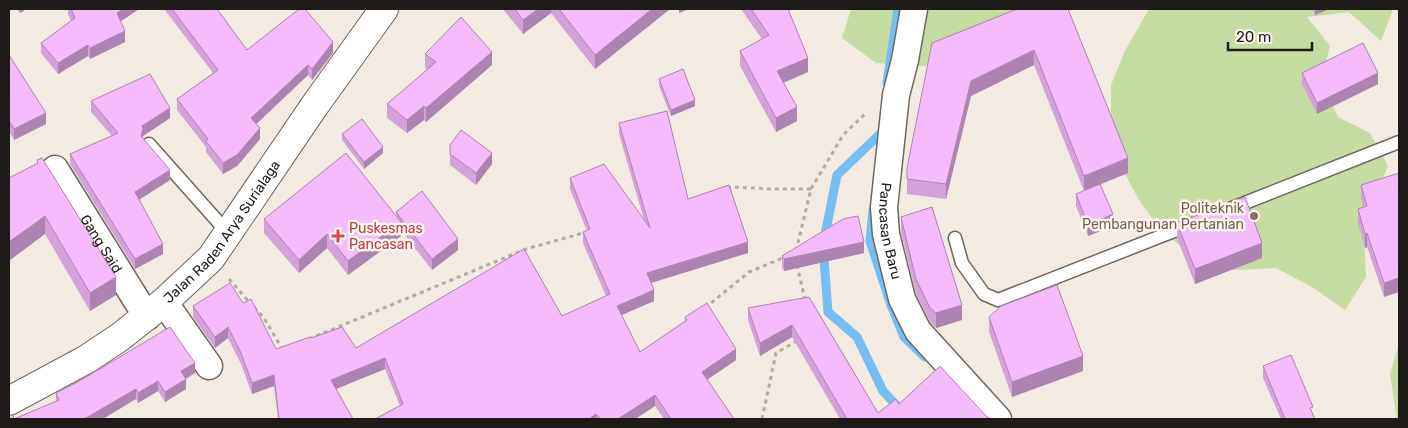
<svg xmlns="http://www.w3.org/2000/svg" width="1408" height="428" viewBox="0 0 1408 428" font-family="Rubik,sans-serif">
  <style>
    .green { fill: #c5dca3 }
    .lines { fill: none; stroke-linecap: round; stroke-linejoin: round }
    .stream { stroke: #74bef1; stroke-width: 9 }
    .service-casing { stroke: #6f6760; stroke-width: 15 }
    .minor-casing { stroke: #6f6760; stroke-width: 29 }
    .primary-casing { stroke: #6f6760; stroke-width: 30 }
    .path { stroke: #b3aca5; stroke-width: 3; stroke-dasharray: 4 4; stroke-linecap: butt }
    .service { stroke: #fff; stroke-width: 12 }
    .minor { stroke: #fff; stroke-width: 26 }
    .primary { stroke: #fff; stroke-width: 28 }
    .wall { fill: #d3a2d8 }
    .shaded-wall { fill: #ac84b0 }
    .building { fill: #f5bcfb; stroke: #ac84b0 }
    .education-dot { fill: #8d6e63; stroke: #fff8f1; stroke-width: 2 }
    .health-dot { fill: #e0444e; stroke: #fff8f1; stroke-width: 2 }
    .labels { text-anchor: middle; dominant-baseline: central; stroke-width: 5; stroke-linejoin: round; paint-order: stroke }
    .education-label { font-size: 14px; fill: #785e54; stroke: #fff8f1; text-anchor: end }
    .health-label { font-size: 14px; fill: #be3a42; stroke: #fff8f1; text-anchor: start }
    .street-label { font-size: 14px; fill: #1e1b18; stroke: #fff8f1 }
  </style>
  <rect width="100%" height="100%" fill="#f3eae2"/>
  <path class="green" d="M851 9H1039L963 62 921 66 876 63 842 38Z
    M1149 9H1393L1381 41 1349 12 1307 17 1330 46 1321 83 1338 117 1370 133 1388 166 1373 201 1364 239 1366 277 1345 310 1312 287 1276 268 1234 270 1196 257 1162 232 1139 200 1120 165 1111 128V85L1125 51Z
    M1399 344V419H1397L1390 374Z"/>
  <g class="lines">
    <path class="stream" d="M887 83 898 9
      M879 135 837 175 823 245 828 312 857 337 883 391 909 419
      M873 210 870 241 891 305 904 337 925 357"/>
    <g class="service-casing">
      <path id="service" d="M149 144 228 233
        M1232 208 1399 142
        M955 238 962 263 984 294 998 300 1192 224"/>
    </g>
    <g class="minor-casing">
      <g id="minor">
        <path id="s1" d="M914 9 905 60 896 95 884 207 886 234 902 299 918 331 998 419"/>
        <path id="s2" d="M55 169 147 317"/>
        <path d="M164 302 209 366"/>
      </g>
    </g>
    <g class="primary-casing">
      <g id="primary">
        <path id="s3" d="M9 401 87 359 120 337 164 302 211 258 315 105 384 9"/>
      </g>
    </g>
    <path class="path" d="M727 188 732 187 773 189H811
      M796 251 811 189 843 135 866 113
      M797 265 805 300
      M229 279 250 303
      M254 307 264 318 283 350
      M705 308 749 272 785 257
      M309 339 526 249 587 232
      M762 419 776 353 797 341"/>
    <use href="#service" class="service"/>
    <use href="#minor" class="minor"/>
    <use href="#primary" class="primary"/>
  </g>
  <path class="wall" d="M17 9H26L20 13Z
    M68 9H139L121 21 125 42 90 59 88 56 58 74 41 53V43L71 21 68 14Z
    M164 9H217L247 50 333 53 312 80 308 75 256 124 260 139 237 166 223 174 206 152V147L177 110V99L213 73Z
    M503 9H670L595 69 551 13 523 34Z
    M741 9H788L808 72 784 83 797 121 776 132 740 66V51L762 39Z
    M1011 9H1068L1128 173 1100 184 1113 226 1088 236 1076 206V194L1084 191 1034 65 971 96 946 199 907 194V168L1012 11Z
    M1312 9H1329L1315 15Z
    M425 54 492 65 426 122 424 120 407 133 387 118V104L427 70 425 67Z
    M9 55 46 124 14 140 9 132Z
    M1302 73 1378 84 1317 114 1302 84Z
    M659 79 695 106 671 116 659 86Z
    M91 101 170 118 143 136V138L170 180 139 200 163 254 135 269 70 164V154L112 136 91 112Z
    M619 123 688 199 748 253 651 283 654 301 622 315 640 352 685 321V317L736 360 707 380 734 419H664L655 406 635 419H375L400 406 385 369 336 389 353 419H278L274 386 252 394 241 364 228 338 215 348 193 317V306L243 303 276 349 311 338 356 348 562 316 606 296 583 243V232L587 231 570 189V178L644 220 619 134Z
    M342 134 383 153 364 169 342 140Z
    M450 145 492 164 476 185 450 165Z
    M37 160 116 295 90 311 45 234Z
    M1399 173 1384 297 1367 247 1365 248 1358 223V209L1363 207 1361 199V185Z
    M396 212 458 250 432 270 401 230V236L348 275 327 248 299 273 264 233V219L396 216Z
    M901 217 962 320 936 328 930 322 916 294 901 232Z
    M1177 223 1262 258 1195 284 1177 238Z
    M864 253 784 271 782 268V256Z
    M809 297 878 413 899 404 987 417 991 419H840L792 337 760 356 748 320V308Z
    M989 317 1083 371 1012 397 989 332Z
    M1263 366 1313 415 1315 419H1281L1263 378Z
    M195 373 186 379V389L165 402 158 391 138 403 136 399 14 419 56 402V393Z"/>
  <path class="shaded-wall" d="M20 9H26L20 13Z
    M123 9H139L117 24V13Z
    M538 9H551V13L523 34V20Z
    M652 9H670L595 69V55Z
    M679 9H689L679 13Z
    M1315 9H1329L1315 15Z
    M125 31V42L90 59V48Z
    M333 42V53L312 80V69Z
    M88 45V56L58 74V63Z
    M1034 50V65L971 96 946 199V184L971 81Z
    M492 52V65L426 122V108Z
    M808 58V72L777 85V71Z
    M308 65V75L251 129V118Z
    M1378 73V84L1317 114V103Z
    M695 100V106L671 116V110Z
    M424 106V120L407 133V120Z
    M797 107V121L776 132V118Z
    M170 108V118L143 136 141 146 142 126Z
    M46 113V124L14 140V129Z
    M260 128V139L237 166 223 174V163Z
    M383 147V153L364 169V162Z
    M492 153V164L476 185V173Z
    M1128 158V173L1084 191V176Z
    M170 170V180L135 202V192Z
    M1113 214V226L1088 236V225Z
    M45 216V234L9 261V242Z
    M401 222V236L348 275V261Z
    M1367 233V247L1365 248V234Z
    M327 234V248L299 273V260Z
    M458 239V250L432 270V259Z
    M748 242V253L647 284V273Z
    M864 242V253L784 271V259Z
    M1262 243V258L1195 284V269Z
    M163 244V254L135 269V259Z
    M116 277V295L90 311V293Z
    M1399 278V292L1384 297V283Z
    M654 290V301L617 317V306Z
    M962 305V320L936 328V313Z
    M792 325V337L760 356V343Z
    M228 327V338L215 348V337Z
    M736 349V360L702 383V372Z
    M1083 356V371L1012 397V382Z
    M385 358V369L331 391V380Z
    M195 363V373L181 381V371Z
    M274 375V386L252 394V383Z
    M186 379V389L165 402V392Z
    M158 381V391L138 403V393Z
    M136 389V399L103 419H84Z
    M655 395V406L635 419H618Z
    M596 414V419H589Z"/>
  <path class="building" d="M71 9H123L117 13 125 31 90 48 88 45 58 63 41 43 75 18Z
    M172 9H217L247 50 299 9H305L333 42 312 69 308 65 251 118 260 128 237 155 223 163 206 141 208 139 177 99 218 70Z
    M515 9H538L523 20Z
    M559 9H652L595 55Z
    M751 9H788L808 58 777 71 797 107 776 118 740 51 769 35Z
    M1017 9H1068L1128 158 1084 176 1034 50 971 81 946 184 907 179V168L932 43Z
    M461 17 492 52 426 108 424 106 407 120 387 104 436 62 425 54Z
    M1363 43 1378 73 1317 103 1302 73Z
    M9 55 46 113 14 129 9 121Z
    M683 69 695 100 671 110 659 79Z
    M150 74 170 108 142 126 143 128 141 136 170 170 135 192 163 244 135 259 70 154 118 133 91 101Z
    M667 111 688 199 729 185 748 242 647 273 654 290 617 306 640 352 687 320 685 317 707 303 736 349 702 372 734 419H671L655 395 618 419H600L596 414 589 419H375L403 404 385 358 331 380 353 419H279L274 375 252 383 241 353 228 327 215 337 193 306 230 283 243 303 251 299 276 349 310 337 311 338 342 327 356 348 524 249 562 316 610 294 583 232 590 229 570 178 604 164 650 228 619 123Z
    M362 119 383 147 364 162 342 134Z
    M461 130 492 153 476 173 450 154V145Z
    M346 153 401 222 348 261 327 234 299 260 264 219Z
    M42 158 116 277 90 293 45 216 9 242V178L38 163 37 160Z
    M1399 173V278L1384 283 1367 233 1365 234 1358 209 1367 206 1361 185Z
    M1100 184 1113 214 1088 225 1076 194Z
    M422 191 458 239 432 259 396 212Z
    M1245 197 1262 243 1195 269 1177 223Z
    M932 207 962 305 936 313 930 308 916 279 901 217Z
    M858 216 864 242 784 259 782 256 843 219Z
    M1057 285 1083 356 1012 382 989 317 1001 306Z
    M809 297 878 413 896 399 899 404 940 366 987 417 991 419H847L792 325 760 343 748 308Z
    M170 327 195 363 181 371 186 379 165 392 158 381 138 393 136 389 84 419H9V416L13 415 14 419 59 400 56 393 76 383Z
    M1291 355 1313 407 1310 408 1315 419H1285L1263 366Z"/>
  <circle class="education-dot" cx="1254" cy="216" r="5"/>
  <path class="health-dot" d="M335.5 228.5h5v5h5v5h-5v5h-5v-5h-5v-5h5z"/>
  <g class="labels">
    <g class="education-label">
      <text x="1244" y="208">Politeknik<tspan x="1244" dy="16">Pembangunan Pertanian</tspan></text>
    </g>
    <g class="health-label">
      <text x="349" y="228">Puskesmas<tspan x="349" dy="16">Pancasan</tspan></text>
    </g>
    <g class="street-label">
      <text stroke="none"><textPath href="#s3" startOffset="276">Jalan Raden Arya Surialaga</textPath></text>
      <text stroke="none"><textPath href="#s1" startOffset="225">Pancasan Baru</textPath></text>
      <text stroke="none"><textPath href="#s2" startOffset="88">Gang Said</textPath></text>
    </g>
  </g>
  <rect width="1408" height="428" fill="none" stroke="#1e1b18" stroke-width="20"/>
  <path d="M1228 42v8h84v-8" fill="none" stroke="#1e1b18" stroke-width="2.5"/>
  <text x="1236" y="42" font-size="15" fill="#1e1b18" stroke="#fff8f1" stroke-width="4" paint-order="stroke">20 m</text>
</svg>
